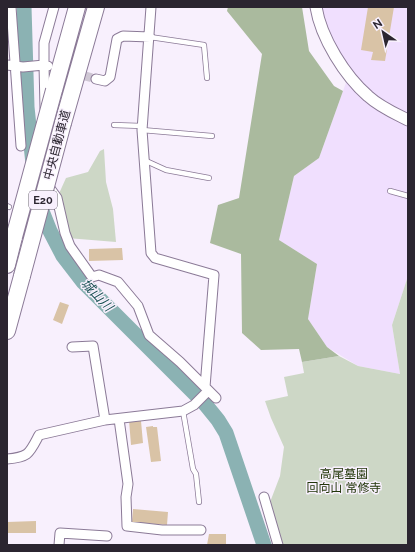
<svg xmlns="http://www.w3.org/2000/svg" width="415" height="552" viewBox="0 0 415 552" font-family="Raleway,'Noto Sans JP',sans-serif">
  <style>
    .built { fill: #f0dffe }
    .green { fill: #cdd7c6 }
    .forest { fill: #aaba9e }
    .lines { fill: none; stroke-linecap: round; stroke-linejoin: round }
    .river { stroke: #8bb2b3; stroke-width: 15 }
    .building { fill: #d9c3a6 }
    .minor-tunnel { stroke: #cfc7d4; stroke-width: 9; stroke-dasharray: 9 4.5; stroke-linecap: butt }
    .service-casing { stroke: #8b7a97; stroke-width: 6 }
    .minor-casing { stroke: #8b7a97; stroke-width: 11 }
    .tertiary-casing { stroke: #8b7a97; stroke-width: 13 }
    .motorway-casing { stroke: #8b7a97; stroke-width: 18 }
    .service { stroke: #fff; stroke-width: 4.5 }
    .minor { stroke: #fff; stroke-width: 9 }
    .tertiary { stroke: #fff; stroke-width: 11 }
    .motorway { stroke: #fff; stroke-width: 16 }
    .motorway-bridge-casing { stroke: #8b7a97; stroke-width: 18; stroke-linecap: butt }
    .motorway-bridge { stroke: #fff; stroke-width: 16 }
    .labels { text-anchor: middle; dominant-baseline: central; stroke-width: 3; stroke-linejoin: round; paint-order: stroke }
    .shield { fill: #f8f0fd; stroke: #68626e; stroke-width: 1 }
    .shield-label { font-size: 11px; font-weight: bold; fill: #2b2530 }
    .street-label { font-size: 12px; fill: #2b2530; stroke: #f8f0fd }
    .park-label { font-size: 12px; fill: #22360a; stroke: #f8f0fd }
    .water-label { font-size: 13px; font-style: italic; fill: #175052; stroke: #f8f0fd }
  </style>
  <rect width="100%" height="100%" fill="#f8f0fd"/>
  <path class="built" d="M322 7H408V276L392 325 400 374 358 366 327 347 308 319 317 264 279 240 294 176 319 158 348 77 326 47Z"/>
  <path class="green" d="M104 149 106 182 113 209 116 242 67 238 57 198 66 178 88 172 100 151Z
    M408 276V545H280L267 510 280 476 284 447 271 418 265 401 288 396 284 377 304 373 302 362 339 356 358 366 400 374 392 325Z"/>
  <path class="forest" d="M228 7H302L309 51 334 86 343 91 319 158 294 176 279 240 317 264 308 319 327 347 339 356 302 362 299 349 261 350 242 333 241 254 210 243 218 205 239 198 262 54 227 11Z"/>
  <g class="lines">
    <path class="river" d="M24 7 27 107 35 183 38 201 50 231 63 256 83 282 205 404 218 420 226 433 264 545"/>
  </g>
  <path class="building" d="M368 7H394L385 61 371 60 373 52 361 50Z
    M122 248 123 260 89 261V249Z
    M60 302 69 305 62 324 53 320Z
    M135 419V421H141L143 443 131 445 129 420Z
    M153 426V427H157L161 461 151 462 146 427Z
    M133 509 168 512 167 525 132 522Z
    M36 521V533H7V522Z
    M209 534H226V545H207Z"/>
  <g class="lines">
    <path class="minor-tunnel" d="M57 68 96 79"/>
    <g class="service-casing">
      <path id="service" d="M150 37 204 45 207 78
        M114 125 142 126
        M142 130 212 136
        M144 160 166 170 209 178
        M390 191 408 196
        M7 206 9 207
        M183 411 193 469 196 474 199 502"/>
    </g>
    <g class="minor-casing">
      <path id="minor" d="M11 7 21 146
        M151 7 142 130 151 253 155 258 214 275 205 387
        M7 65 23 67 44 65V43L54 7
        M96 79 105 81 110 77 117 39 123 36 150 37
        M45 108 44 65 48 66
        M47 133 48 144 42 170 44 180 57 198 65 233 70 246 92 277 99 275 118 282 138 306 149 335 180 362 216 398
        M72 347 93 346 105 420
        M119 419 128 484 126 497 127 526 162 530H201
        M7 459C29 457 29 454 39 435L105 420 183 411 194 405 208 391
        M264 497 278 545
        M59 545 60 533 107 536"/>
    </g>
    <g class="tertiary-casing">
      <path id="tertiary" d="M316 7C321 38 345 76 368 96 380 107 394 113 408 120"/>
    </g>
    <g class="motorway-casing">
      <path id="motorway" d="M54 90 77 7
        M63 123 96 7
        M7 265 14 237
        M7 331 22 276"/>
    </g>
    <use href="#service" class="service"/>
    <use href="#minor" class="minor"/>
    <use href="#tertiary" class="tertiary"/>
    <use href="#motorway" class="motorway"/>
    <g class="motorway-bridge-casing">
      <path id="motorway-bridge" d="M14 237 54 90
        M22 276 63 123"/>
    </g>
    <use href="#motorway-bridge" class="motorway-bridge"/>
  </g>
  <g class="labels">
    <rect class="shield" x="29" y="191" width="28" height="18" rx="3"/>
    <g class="shield-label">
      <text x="43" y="200">E20</text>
    </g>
    <g class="street-label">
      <text transform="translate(57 145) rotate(-75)">中央自動車道</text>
    </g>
    <g class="park-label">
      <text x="344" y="474">高尾墓園<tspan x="344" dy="14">回向山 常修寺</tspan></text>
    </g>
    <g class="water-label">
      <text transform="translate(97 295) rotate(46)">城山川</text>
    </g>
  </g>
  <rect width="415" height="552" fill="none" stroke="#2b2530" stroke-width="16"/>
  <g transform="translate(383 32) rotate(326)" stroke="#f8f0fd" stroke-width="3" paint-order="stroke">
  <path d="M0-3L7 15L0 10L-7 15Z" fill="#2b2530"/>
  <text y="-6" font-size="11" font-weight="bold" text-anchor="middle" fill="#2b2530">N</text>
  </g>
</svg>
